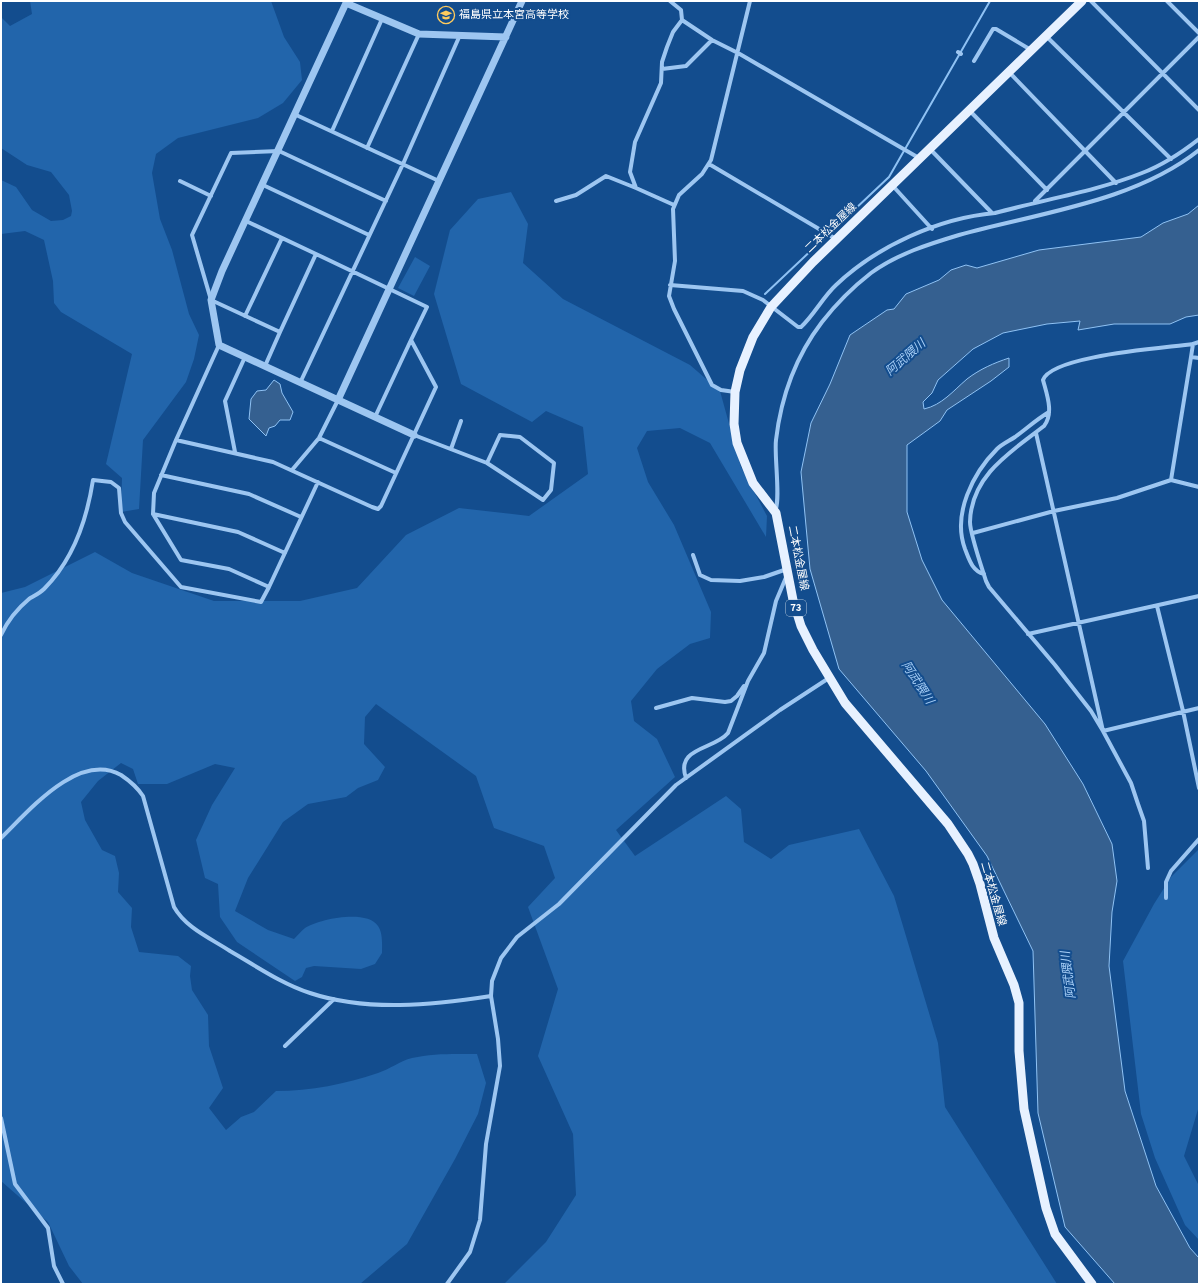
<svg xmlns="http://www.w3.org/2000/svg" width="1200" height="1285" viewBox="0 0 1200 1285" font-family="Overpass,'Noto Sans JP',sans-serif">
  <style>
    .green { fill: #2265ab }
    .water { fill: #356090; stroke: #8fc2f4 }
    .lines { fill: none; stroke-linecap: round; stroke-linejoin: round }
    .stream { stroke: #8fc2f4; stroke-width: 2 }
    .minor { stroke: #9dc6f1; stroke-width: 4 }
    .tertiary { stroke: #9dc6f1; stroke-width: 7 }
    .primary { stroke: #e7f1ff; stroke-width: 9 }
    .labels { text-anchor: middle; dominant-baseline: central; stroke-width: 4; stroke-linejoin: round; paint-order: stroke }
    .shield { fill: #134d8e; stroke: #b8cadd; stroke-width: 1 }
    .shield-label { font-size: 10px; font-weight: bold; fill: #fff }
    .poi-label { font-size: 11px; fill: #fff; stroke: #134d8e; text-anchor: start }
    .street-label { font-size: 11px; fill: #fff; stroke: #134d8e }
    .water-label { font-size: 12px; font-style: italic; fill: #a9d0f8; stroke: #134d8e }
  </style>
  <rect width="100%" height="100%" fill="#134d8e"/>
  <path class="green" d="M30 1H271L284 37 300 62 302 80 283 103 258 118 178 138 156 154 152 173 160 219 172 250 189 314 199 335 194 359 186 382 143 440 139 509 121 512 122 478 106 464 132 354 61 312 54 303 53 281 44 240 25 231 1 234V180L16 187 32 210 51 221 63 220 71 216 72 211 69 195 51 172 27 165 1 148V17L10 26 32 14Z
    M511 192 528 224 523 263 563 299 690 365 720 391 741 467 767 516 766 537 710 443 680 428 647 431 637 448 648 482 674 525 711 612 710 638 690 644 657 669 631 701 634 721 657 739 675 777 616 830 635 856 726 796 741 809 744 842 771 859 789 845 859 829 894 896 938 1043 945 1107 1057 1284H504L546 1242 576 1195 573 1134 538 1056 558 989 528 907 555 878 544 846 494 828 476 776 376 704 365 717 364 744 385 767 378 780 358 788 346 797 308 804 283 822 248 878 235 911 268 930 294 939C298 935 301 931 305 928 319 919 367 909 378 926 383 933 382 945 382 953L375 964 361 969 314 966 306 968 302 977 295 981 237 942 220 917 218 884 205 878 196 840 212 805 235 768 215 764 167 784H138L133 769 121 763 98 781 81 802 85 820 102 850 115 856 119 873 118 892 132 908 131 927 139 952 178 956 191 966 190 976 192 990 208 1015 209 1046 223 1088 209 1108 226 1130 241 1117 254 1112 276 1091C311 1091 345 1084 378 1073 390 1069 400 1061 412 1058 433 1053 455 1054 477 1054L486 1083 478 1114 455 1159 407 1244 360 1284H83L69 1266 48 1222 1 1181V593L25 587 95 552 132 573 214 601H300L357 588 406 535 459 508 529 516 588 474 583 427 546 411 532 422 461 384 434 294 450 230 478 199Z
    M415 257 430 266 414 296 398 288Z
    M1199 849V1106L1184 1156 1199 1186V1240L1185 1225 1155 1158 1141 1114 1123 961 1154 904 1171 877Z"/>
  <path class="water" d="M1199 205V315L1186 317 1170 324H1114L1078 330 1080 321 1047 324 1003 333 973 349 938 380 932 393 923 402 924 409C942 405 953 391 967 379 980 369 994 363 1009 358V367L991 381 947 410 940 421 907 445V512L922 560 942 600 1045 724 1083 784 1112 844 1117 881 1112 912 1109 966 1125 1091 1156 1186 1190 1248 1199 1258V1284H1115L1065 1227 1038 1113 1033 951 987 856 926 771 839 669 810 569 801 472 811 423 830 384 850 335 887 310 894 309 906 294 939 280 951 270 966 265 977 268 1039 250 1141 237 1163 223 1188 214Z
    M274 380 280 384 282 393 293 412 290 420H280L275 426 269 428 266 436 249 419 251 399 257 391 266 390Z"/>
  <g class="lines">
    <path class="stream" d="M765 294 889 177 990 1"/>
    <path class="minor" d="M670 1 681 10 682 20
      M1091 1 1199 110
      M1167 1 1199 33
      M1046 36 1171 159
      M958 52 961 54
      M974 61 993 29H996L1031 50
      M662 69 686 66 712 40
      M1009 72 1116 183
      M969 110 1047 190
      M294 114 439 181
      M332 131 382 19
      M367 148 419 34
      M930 149 992 213
      M709 164 836 239
      M180 181 211 196
      M263 185 369 235
      M892 185 932 229
      M556 201 576 195 606 176 636 188
      M1035 201 1199 37
      M674 205 636 188 630 172 635 142 661 83 662 62 667 47 673 32 682 20 712 40 738 53 919 158
      M246 221 316 254
      M670 285 743 291 763 300 798 327H801C814 315 823 297 836 285 877 246 939 218 995 213 1042 200 1097 191 1142 173 1163 165 1181 153 1199 139
      M245 316 282 238
      M1199 342 1193 344 1191 357 1199 358
      M219 345 176 440 154 493 153 514 181 560 229 569 269 587 318 482
      M1191 357 1171 480 1199 487
      M265 366 280 332
      M300 383 403 164 460 35
      M735 392 721 390 712 385 674 309 669 296 675 261 673 209 679 195 702 174 711 160 750 1
      M375 417 411 340
      M1036 433 1103 731 1199 708
      M414 435 487 463 543 500 551 490 554 463 520 437 500 435 487 463
      M319 438 396 473
      M176 440 273 462 372 507 378 509 381 506 436 387 411 340 427 307 316 254 280 332 211 300 192 235 231 153 279 151 386 201
      M451 449 461 421
      M235 452 225 401 245 357
      M292 470 319 438 338 400
      M161 475 249 494 301 517
      M775 511C781 501 774 455 776 440 781 397 796 356 822 322 836 304 853 287 871 273 897 254 929 244 959 235 1038 213 1134 202 1199 150
      M153 514 238 532 285 553
      M973 533 1054 511 1117 498 1171 480
      M693 555 700 575 711 580 740 581 764 577 787 569
      M984 574C972 571 969 559 965 549 952 514 973 473 997 449 1002 444 1009 441 1015 437 1026 429 1037 419 1049 412
      M1157 606 1183 711 1199 788
      M1028 634 1199 596
      M1 635C7 622 17 609 29 599 34 596 40 593 44 589 73 560 87 519 93 480L111 482 119 488 121 513 125 522 181 587 261 602 269 587
      M656 708 692 698 725 702 731 701 737 696 744 686
      M686 778C675 747 714 750 728 733L748 681 764 653 776 601 787 575
      M1 838C28 812 78 751 121 775 130 781 137 787 143 796L174 907C186 928 210 938 230 951 256 966 282 984 310 993 367 1012 433 1005 491 996
      M1148 868 1144 821 1138 804 1131 783 1103 731 1091 711 1055 665 989 587 986 581C982 568 970 534 970 522 971 475 1012 451 1044 426 1054 413 1047 395 1043 380 1052 355 1167 348 1193 344
      M1166 898V882L1171 871 1199 839
      M285 1046 334 999
      M1 1118 15 1184 48 1228 54 1266 63 1284
      M447 1284 470 1252 480 1220 486 1144 500 1066 498 1039 491 996 492 981 501 958 517 937 559 904 676 785 780 710 829 678"/>
    <path class="tertiary" d="M338 400 522 1
      M414 435 219 345 211 300 222 271 346 3 419 34 506 37"/>
    <path class="primary" d="M1082 1 813 262 771 307 753 337 740 370 735 392 734 424 737 443 753 483 776 513 793 600 801 626 813 650 845 703 948 824 968 854 973 864 980 884 994 938 1014 985 1019 1003V1051L1024 1109 1046 1208 1055 1234 1092 1284"/>
  </g>
  <defs>
    <g id="school-ring" transform="scale(0.9)"><circle r="9.5" fill="#134d8e" stroke="#ffcb5d" stroke-width="1.5"/><path d="M0-5L7-2L0 1L-7-2ZM-4 1L0 2.5L4 1V4Q0 6-4 4Z" fill="#ffcb5d"/></g>
  </defs>
  <g fill-rule="evenodd">
    <use href="#school-ring" x="446" y="15"/>
  </g>
  <g class="labels">
    <rect class="shield" x="786" y="600" width="20" height="16" rx="3"/>
    <g class="shield-label">
      <text x="796" y="608">73</text>
    </g>
    <g class="poi-label">
      <text x="459" y="15">福島県立本宮高等学校</text>
    </g>
    <g class="street-label">
      <text transform="translate(831 228) rotate(-44)">二本松金屋線</text>
      <text transform="translate(798 558) rotate(79)">二本松金屋線</text>
      <text transform="translate(993 894) rotate(74)">二本松金屋線</text>
    </g>
    <g class="water-label">
      <text transform="translate(906 358) rotate(-41)">阿武隈川</text>
      <text transform="translate(917 683) rotate(57)">阿武隈川</text>
      <text transform="translate(1069 975) rotate(-97)">阿武隈川</text>
    </g>
  </g>
  <rect width="1200" height="1285" fill="none" stroke="#ffffff" stroke-width="4"/>
</svg>
